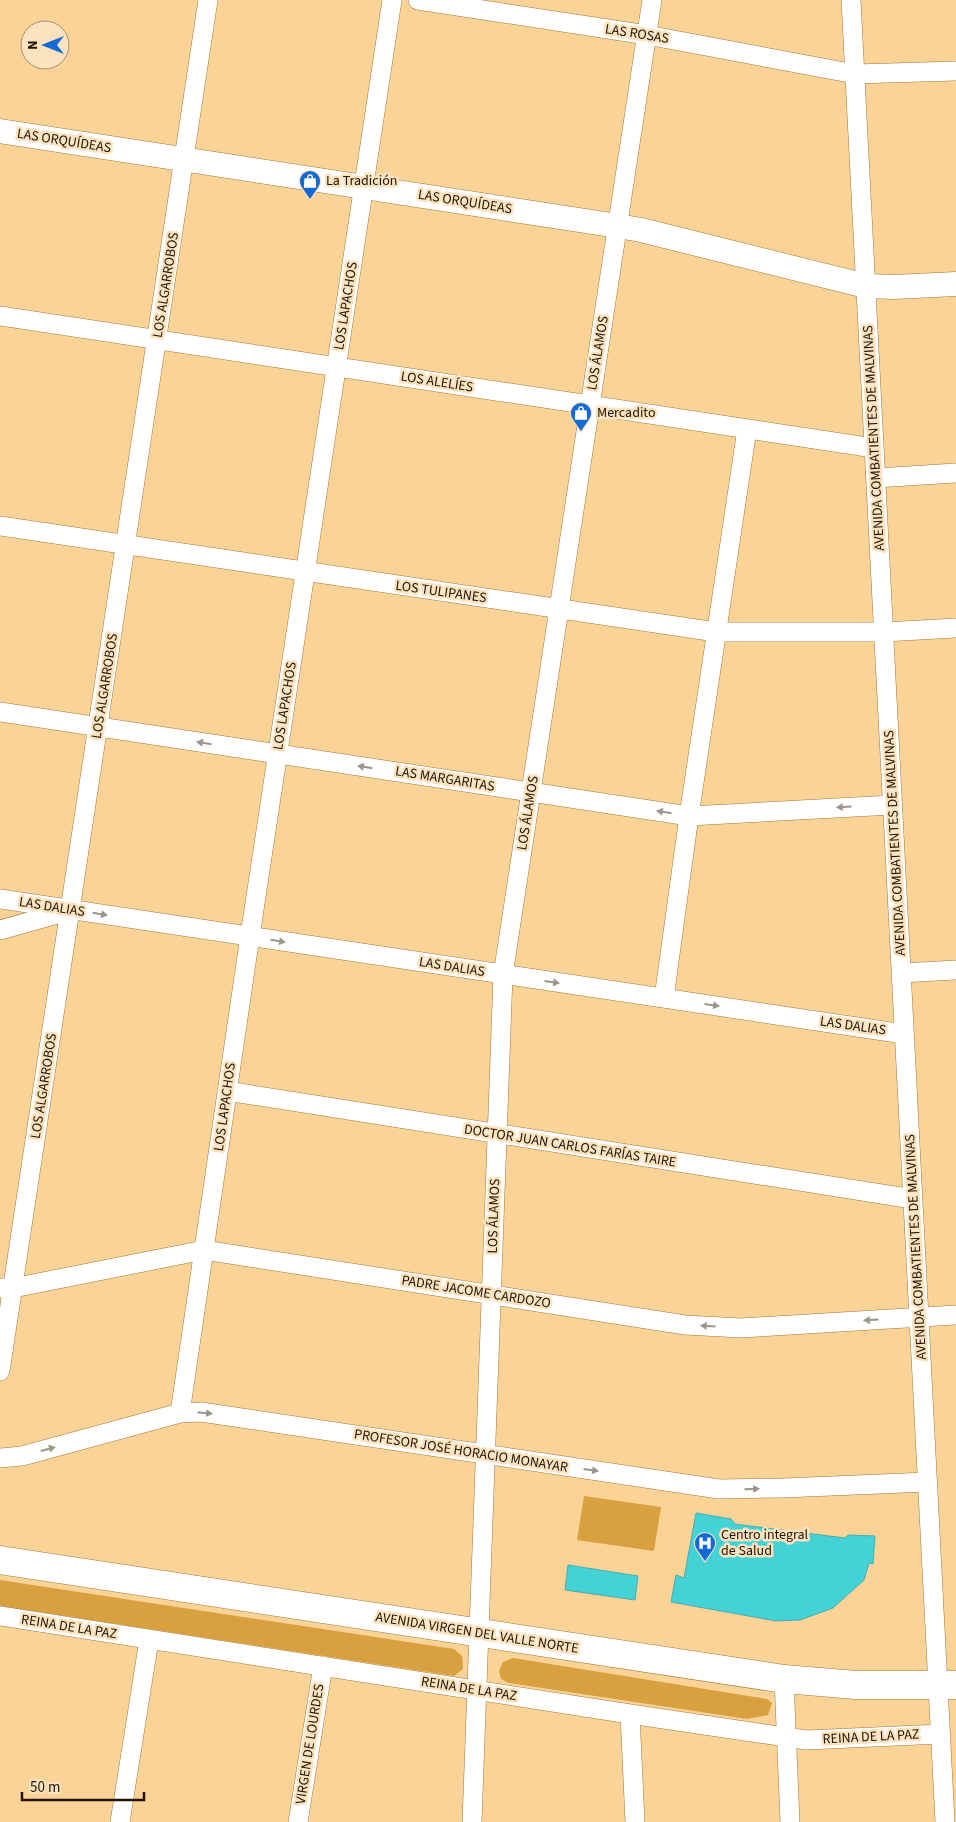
<svg xmlns="http://www.w3.org/2000/svg" width="956" height="1822" viewBox="0 0 956 1822" font-family="'Source Sans 3',sans-serif">
  <style>
    .green { fill: #d9a040 }
    .building { fill: #43d3d6; stroke: #4cacae }
    .lines { fill: none; stroke-linecap: round; stroke-linejoin: round }
    .minor-casing { stroke: #9d783d; stroke-width: 20 }
    .tertiary-casing { stroke: #9d783d; stroke-width: 25 }
    .primary-casing { stroke: #9d783d; stroke-width: 29 }
    .minor { stroke: #fff; stroke-width: 19 }
    .tertiary { stroke: #fff; stroke-width: 24 }
    .primary { stroke: #fff; stroke-width: 28 }
    .oneway { fill: #9b958c }
    .labels { text-anchor: middle; dominant-baseline: central; stroke-width: 5; stroke-linejoin: round; paint-order: stroke }
    .street-label { font-size: 14px; fill: #211300; stroke: #fce3c0 }
    .poi-label { font-size: 14px; fill: #211300; stroke: #fce3c0; text-anchor: start }
  </style>
  <rect width="100%" height="100%" fill="#fcd396"/>
  <path class="green" d="M584 1496 661 1507 654 1551 577 1540Z
    M0 1580 454 1649 462 1656 463 1669 454 1676 0 1606Z
    M513 1658 767 1699 772 1703 768 1715 747 1719 509 1683 501 1679 499 1671 503 1662Z"/>
  <path class="building" d="M696 1513 731 1519 735 1524 845 1538 848 1535 875 1536 873 1564 869 1563 864 1580 833 1608 800 1620 776 1621 671 1602 676 1575 684 1578Z
    M568 1565 638 1576 635 1600 565 1590Z"/>
  <g class="lines">
    <g class="minor-casing">
      <path id="minor" d="M418 0 647 35 855 74 956 71
        M851 0 945 1822
        M0 316 874 448
        M876 478 956 473
        M0 526 716 632H884L956 628
        M0 712 689 816 892 805
        M0 899 904 1034
        M0 930 64 912
        M901 973 956 970
        M664 998 689 816 747 429
        M227 1091 913 1199
        M2 1288H13L204 1250 685 1325 741 1328 956 1315
        M0 1371 208 0
        M180 1413 250 936 392 0
        M0 1458 22 1456 180 1413 201 1412 719 1489 783 1488 928 1482
        M0 1616 630 1714 806 1740 941 1734
        M784 1679 790 1822
        M630 1714 635 1822
        M120 1822 149 1640
        M298 1822 323 1666
        M472 1822 503 975 652 0"/>
    </g>
    <g class="tertiary-casing">
      <path id="tertiary" d="M0 131 618 226 641 230 866 286 894 287 956 284"/>
    </g>
    <g class="primary-casing">
      <path id="primary" d="M0 1560 784 1679 856 1685H956"/>
    </g>
    <use href="#minor" class="minor"/>
    <use href="#tertiary" class="tertiary"/>
    <use href="#primary" class="primary"/>
  </g>
  <defs><path id="oneway-solid" d="M-6-.8H1V-3.2L6.5 0L1 3.2V.8H-6Z" transform="scale(1.25)"/></defs>
  <g class="oneway">
    <use href="#oneway-solid" transform="translate(204 743) rotate(-171)"/>
    <use href="#oneway-solid" transform="translate(365 767) rotate(-171)"/>
    <use href="#oneway-solid" transform="translate(844 807) rotate(177)"/>
    <use href="#oneway-solid" transform="translate(664 812) rotate(-171)"/>
    <use href="#oneway-solid" transform="translate(100 914) rotate(9)"/>
    <use href="#oneway-solid" transform="translate(278 941) rotate(9)"/>
    <use href="#oneway-solid" transform="translate(552 982) rotate(8)"/>
    <use href="#oneway-solid" transform="translate(712 1005) rotate(8)"/>
    <use href="#oneway-solid" transform="translate(871 1320) rotate(177)"/>
    <use href="#oneway-solid" transform="translate(708 1326) rotate(-177)"/>
    <use href="#oneway-solid" transform="translate(205 1413) rotate(6)"/>
    <use href="#oneway-solid" transform="translate(48 1449) rotate(-15)"/>
    <use href="#oneway-solid" transform="translate(591 1470) rotate(8)"/>
    <use href="#oneway-solid" transform="translate(752 1489) rotate(-1)"/>
  </g>
  <defs>
    <g id="shop-pin" transform="scale(1.125)"><path d="M0 17L-7.5 6A9.5 9.5 0 1 1 7.5 6Z" fill="#1569d3" stroke="#fce3c0"/><path d="M-5-2.5h2.3a2.7 3.5 0 0 1 5.4 0H5L5.5 6h-11ZM-1.5-2.5h3a1.5 2.3 0 0 0-3 0Z" fill="#fff"/></g>
    <g id="hospital-pin" transform="scale(1.125)"><path d="M0 17L-7.5 6A9.5 9.5 0 1 1 7.5 6Z" fill="#1569d3" stroke="#fce3c0"/><path d="M-5-5h3v3.5h4V-5h3V5h-3V1.5h-4V5h-3Z" fill="#fff"/></g>
  </defs>
  <g fill-rule="evenodd">
    <use href="#shop-pin" x="310" y="181"/>
    <use href="#shop-pin" x="581" y="413"/>
    <use href="#hospital-pin" x="705" y="1543"/>
  </g>
  <g class="labels">
    <g class="street-label">
      <text transform="translate(637 34) rotate(9)">LAS ROSAS</text>
      <text transform="translate(64 141) rotate(9)">LAS ORQUÍDEAS</text>
      <text transform="translate(465 202) rotate(9)">LAS ORQUÍDEAS</text>
      <text transform="translate(166 285) rotate(-81)">LOS ALGARROBOS</text>
      <text transform="translate(346 306) rotate(-81)">LOS LAPACHOS</text>
      <text transform="translate(598 353) rotate(-81)">LOS ÁLAMOS</text>
      <text transform="translate(437 382) rotate(9)">LOS ALELÍES</text>
      <text transform="translate(874 438) rotate(-93)">AVENIDA COMBATIENTES DE MALVINAS</text>
      <text transform="translate(441 592) rotate(8)">LOS TULIPANES</text>
      <text transform="translate(105 686) rotate(-81)">LOS ALGARROBOS</text>
      <text transform="translate(285 706) rotate(-81)">LOS LAPACHOS</text>
      <text transform="translate(445 779) rotate(9)">LAS MARGARITAS</text>
      <text transform="translate(528 813) rotate(-81)">LOS ÁLAMOS</text>
      <text transform="translate(895 843) rotate(-93)">AVENIDA COMBATIENTES DE MALVINAS</text>
      <text transform="translate(52 907) rotate(9)">LAS DALIAS</text>
      <text transform="translate(452 967) rotate(9)">LAS DALIAS</text>
      <text transform="translate(853 1026) rotate(8)">LAS DALIAS</text>
      <text transform="translate(44 1086) rotate(-81)">LOS ALGARROBOS</text>
      <text transform="translate(225 1107) rotate(-82)">LOS LAPACHOS</text>
      <text transform="translate(570 1146) rotate(9)">DOCTOR JUAN CARLOS FARÍAS TAIRE</text>
      <text transform="translate(494 1216) rotate(-88)">LOS ÁLAMOS</text>
      <text transform="translate(916 1247) rotate(-93)">AVENIDA COMBATIENTES DE MALVINAS</text>
      <text transform="translate(476 1292) rotate(9)">PADRE JACOME CARDOZO</text>
      <text transform="translate(461 1451) rotate(9)">PROFESOR JOSÉ HORACIO MONAYAR</text>
      <text transform="translate(69 1627) rotate(9)">REINA DE LA PAZ</text>
      <text transform="translate(477 1633) rotate(9)">AVENIDA VIRGEN DEL VALLE NORTE</text>
      <text transform="translate(469 1689) rotate(9)">REINA DE LA PAZ</text>
      <text transform="translate(871 1737) rotate(-3)">REINA DE LA PAZ</text>
      <text transform="translate(310 1744) rotate(-81)">VIRGEN DE LOURDES</text>
    </g>
    <g class="poi-label">
      <text x="326" y="181">La Tradición</text>
      <text x="597" y="413">Mercadito</text>
      <text x="721" y="1535">Centro integral<tspan x="721" dy="16">de Salud</tspan></text>
    </g>
  </g>
  <g transform="translate(45 45) rotate(270)"><circle r="24" fill="#fce3c0" stroke="#a49073"/>
  <path d="M0-4L9 19L0 12L-9 19Z" fill="#1569d3"/>
  <text y="-8" font-size="14" font-weight="bold" text-anchor="middle" fill="#211300">N</text>
  </g>
  <path d="M22 1792v8h122v-8" fill="none" stroke="#211300" stroke-width="2.5"/>
  <text x="30" y="1792" font-size="15" fill="#211300" stroke="#fce3c0" stroke-width="4" paint-order="stroke">50 m</text>
</svg>
